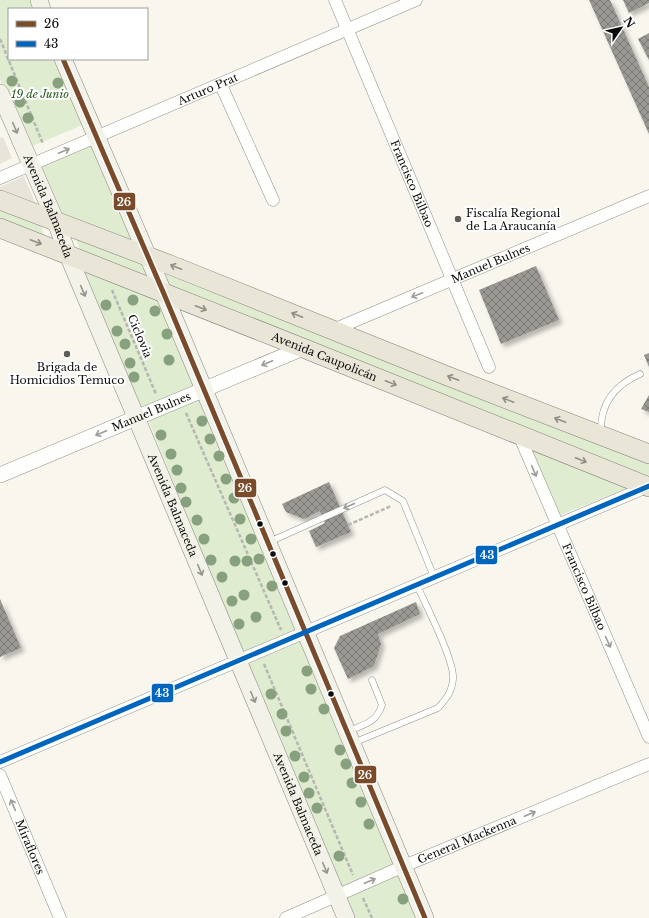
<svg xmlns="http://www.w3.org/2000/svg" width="649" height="918" viewBox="0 0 649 918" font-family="'Libre Baskerville',serif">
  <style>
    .grass { fill: #dfeccf }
    .plaza { fill: #e7e5da }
    .building { fill: url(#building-cross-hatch); filter: url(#shadow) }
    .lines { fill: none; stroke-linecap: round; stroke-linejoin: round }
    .service-casing { stroke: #91908c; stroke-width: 7 }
    .minor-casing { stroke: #91908c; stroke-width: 13 }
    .tertiary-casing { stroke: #91908c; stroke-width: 16 }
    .secondary-casing { stroke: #888783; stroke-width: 18 }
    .primary-casing { stroke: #7e7e7a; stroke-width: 20 }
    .path { stroke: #b7b6b5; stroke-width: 2.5; stroke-dasharray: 4 2; stroke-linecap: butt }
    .service { stroke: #fefefc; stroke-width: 6 }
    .minor { stroke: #fefefc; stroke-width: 12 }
    .tertiary { stroke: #fefefc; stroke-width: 15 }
    .secondary { stroke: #f3f2e8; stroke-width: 17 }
    .primary { stroke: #e9e6d8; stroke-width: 19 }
    .bus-1-casing { stroke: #fff; stroke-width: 8 }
    .bus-2-casing { stroke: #fff; stroke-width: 8 }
    .bus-1 { stroke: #7a4b2a; stroke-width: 5 }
    .bus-2 { stroke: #0065bd; stroke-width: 5 }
    .tree { fill: #87a07d }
    .oneway { stroke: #96958f }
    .oneway2 { stroke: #9c9c9b }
    .oneway3 { stroke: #908e86 }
    .poi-dot { fill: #5d5d59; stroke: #fff; stroke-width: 1.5 }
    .bus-dot { fill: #0a0a0a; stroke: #fff; stroke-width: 1.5 }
    .labels { text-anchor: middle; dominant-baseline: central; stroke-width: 4; stroke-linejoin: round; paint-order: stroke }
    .street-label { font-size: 11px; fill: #0a0a0a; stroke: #fff }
    .park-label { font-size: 11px; font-style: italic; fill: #2a5922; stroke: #fff }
    .poi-label { font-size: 11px; fill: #0a0a0a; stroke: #fff; text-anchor: start }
    .line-badge { stroke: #fff; stroke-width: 1.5 }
    .badge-label { font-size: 11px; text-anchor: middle; font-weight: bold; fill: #fff }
  </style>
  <defs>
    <pattern id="building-cross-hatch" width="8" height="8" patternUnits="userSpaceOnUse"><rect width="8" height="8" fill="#9a9893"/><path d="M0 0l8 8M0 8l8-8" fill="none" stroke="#7c7a76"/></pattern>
    <filter id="shadow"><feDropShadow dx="3.5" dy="3.5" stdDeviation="2" flood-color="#0004"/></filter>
  </defs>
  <rect width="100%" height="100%" fill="#f8f6ed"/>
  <path class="grass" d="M0 0H33L37 9H9V59H58L85 124 30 147 0 79Z
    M94 145 136 245 60 217 39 168Z
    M0 208 41 224 44 236 0 220Z
    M75 238 142 264 149 279 81 252Z
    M77 263 161 297 194 386 140 409Z
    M157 265 649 460V474L647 481 168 290Z
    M198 398 301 629 242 654 148 419Z
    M530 445 633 486 558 516Z
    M303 640 396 863 340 888 247 664Z
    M400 874 419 918H352L344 899Z"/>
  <path class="plaza" d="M3 137 12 158 0 164V138Z
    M24 176 36 205 0 190V187Z"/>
  <path class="building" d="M589 0H610L649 87V134Z
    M623 0H649V3L629 13Z
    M649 33V60L638 39Z
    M536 266 559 320 501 344 479 290Z
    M649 353V367L644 355Z
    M649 395V412L641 409Z
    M329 482 351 532 316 547 309 531 325 523 320 511 304 519 286 512 282 504Z
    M0 599 21 648 0 657Z
    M416 602 420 614 378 634 381 644 374 666 348 679 334 648 340 636Z"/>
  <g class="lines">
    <g class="service-casing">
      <path id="service" d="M601 432C600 404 615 385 640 374
        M269 542 385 490 403 501 434 577
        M349 731C365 724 376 723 382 705L372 680
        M353 743 438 708C446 699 452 692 453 679 455 661 425 604 417 585"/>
    </g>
    <g class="minor-casing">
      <g id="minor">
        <path id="s1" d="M335 0 489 367"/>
        <path d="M221 85 273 200"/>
        <path id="s2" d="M0 178 416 0"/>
        <path id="s3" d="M333 330 649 196"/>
        <path id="s4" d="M519 435 649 737"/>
        <path d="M0 762 649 486"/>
        <path id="s5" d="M0 775 60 918"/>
        <path id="s6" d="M286 918 404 866 649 764"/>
      </g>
    </g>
    <g class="tertiary-casing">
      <g id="tertiary">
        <path id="s7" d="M0 475 303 348"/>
      </g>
    </g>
    <g class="secondary-casing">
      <g id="secondary">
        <path d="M39 0 42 9"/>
        <path d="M63 59 164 294 425 918"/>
        <path id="s8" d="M0 93 56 222 68 255 346 918"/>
      </g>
    </g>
    <g class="primary-casing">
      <g id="primary">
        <path d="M0 200 173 266 450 377 649 454"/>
        <path id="s9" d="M0 228 303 348 649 487"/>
      </g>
    </g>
    <path class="path" d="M0 39 43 144
      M112 290 156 394
      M186 413 281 630
      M348 525 391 506
      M264 664 353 875
      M363 898 372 918"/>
    <use href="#service" class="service"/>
    <use href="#minor" class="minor"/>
    <use href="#tertiary" class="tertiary"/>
    <use href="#secondary" class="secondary"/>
    <use href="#primary" class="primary"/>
    <g class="bus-1-casing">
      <path id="bus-1" d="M63 59 164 294 425 918"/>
    </g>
    <g class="bus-2-casing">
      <path id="bus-2" d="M0 762 649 486"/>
    </g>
    <use href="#bus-1" class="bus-1"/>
    <use href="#bus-2" class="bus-2"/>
  </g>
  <g class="tree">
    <circle cx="12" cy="81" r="5.5"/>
    <circle cx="58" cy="83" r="5.5"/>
    <circle cx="20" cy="102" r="5.5"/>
    <circle cx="28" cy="118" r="5.5"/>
    <circle cx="133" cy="300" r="5.5"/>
    <circle cx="106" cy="305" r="5.5"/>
    <circle cx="155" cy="311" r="5.5"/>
    <circle cx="117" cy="331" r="5.5"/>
    <circle cx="167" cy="334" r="5.5"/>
    <circle cx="125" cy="344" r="5.5"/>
    <circle cx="169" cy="360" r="5.5"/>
    <circle cx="130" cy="363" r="5.5"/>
    <circle cx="134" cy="377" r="5.5"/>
    <circle cx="202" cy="421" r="5.5"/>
    <circle cx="161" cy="435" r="5.5"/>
    <circle cx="210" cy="439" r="5.5"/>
    <circle cx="171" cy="454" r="5.5"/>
    <circle cx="219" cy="456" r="5.5"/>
    <circle cx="177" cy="470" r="5.5"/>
    <circle cx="226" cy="479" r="5.5"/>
    <circle cx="181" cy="488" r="5.5"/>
    <circle cx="234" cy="498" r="5.5"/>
    <circle cx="186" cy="502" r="5.5"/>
    <circle cx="240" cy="519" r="5.5"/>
    <circle cx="197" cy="520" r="5.5"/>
    <circle cx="204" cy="539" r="5.5"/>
    <circle cx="251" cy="539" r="5.5"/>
    <circle cx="259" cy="559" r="5.5"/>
    <circle cx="211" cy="560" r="5.5"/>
    <circle cx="235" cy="561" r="5.5"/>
    <circle cx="247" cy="561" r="5.5"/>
    <circle cx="222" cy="577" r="5.5"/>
    <circle cx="272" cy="586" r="5.5"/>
    <circle cx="244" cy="595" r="5.5"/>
    <circle cx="232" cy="601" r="5.5"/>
    <circle cx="256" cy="617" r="5.5"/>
    <circle cx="239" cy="624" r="5.5"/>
    <circle cx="307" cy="671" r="5.5"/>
    <circle cx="311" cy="689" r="5.5"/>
    <circle cx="271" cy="694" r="5.5"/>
    <circle cx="324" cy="709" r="5.5"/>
    <circle cx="282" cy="714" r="5.5"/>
    <circle cx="286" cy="731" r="5.5"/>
    <circle cx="340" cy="750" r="5.5"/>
    <circle cx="295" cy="756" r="5.5"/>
    <circle cx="346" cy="764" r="5.5"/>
    <circle cx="304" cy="777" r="5.5"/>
    <circle cx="352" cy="783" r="5.5"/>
    <circle cx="309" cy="793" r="5.5"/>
    <circle cx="361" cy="802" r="5.5"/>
    <circle cx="317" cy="808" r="5.5"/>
    <circle cx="369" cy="824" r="5.5"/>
    <circle cx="339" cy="856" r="5.5"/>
    <circle cx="403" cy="899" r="5.5"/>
  </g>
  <defs><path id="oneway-shaft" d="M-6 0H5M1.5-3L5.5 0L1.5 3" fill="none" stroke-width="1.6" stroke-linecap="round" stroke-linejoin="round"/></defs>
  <g class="oneway">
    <use href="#oneway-shaft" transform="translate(15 128) rotate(67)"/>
    <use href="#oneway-shaft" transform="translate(83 291) rotate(67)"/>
    <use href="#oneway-shaft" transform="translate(200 570) rotate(67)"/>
    <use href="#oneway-shaft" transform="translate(253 697) rotate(67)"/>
    <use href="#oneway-shaft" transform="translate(325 868) rotate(67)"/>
  </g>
  <g class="oneway2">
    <use href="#oneway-shaft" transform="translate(64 151) rotate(-23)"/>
    <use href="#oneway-shaft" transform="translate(417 295) rotate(158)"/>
    <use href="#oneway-shaft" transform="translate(267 363) rotate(157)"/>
    <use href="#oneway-shaft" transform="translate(101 433) rotate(157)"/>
    <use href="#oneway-shaft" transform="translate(534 471) rotate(67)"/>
    <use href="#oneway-shaft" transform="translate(349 506) rotate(156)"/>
    <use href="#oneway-shaft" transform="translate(608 642) rotate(66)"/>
    <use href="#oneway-shaft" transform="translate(13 805) rotate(-113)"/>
    <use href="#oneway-shaft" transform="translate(530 814) rotate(-23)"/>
    <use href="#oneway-shaft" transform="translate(370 881) rotate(-23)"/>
  </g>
  <g class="oneway3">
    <use href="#oneway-shaft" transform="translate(36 242) rotate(21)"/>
    <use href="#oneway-shaft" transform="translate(176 267) rotate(-159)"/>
    <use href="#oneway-shaft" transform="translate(201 308) rotate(21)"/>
    <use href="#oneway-shaft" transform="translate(297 315) rotate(-158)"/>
    <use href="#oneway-shaft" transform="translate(453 378) rotate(-159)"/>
    <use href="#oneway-shaft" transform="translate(391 383) rotate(22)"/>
    <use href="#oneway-shaft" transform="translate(508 400) rotate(-159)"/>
    <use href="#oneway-shaft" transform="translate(560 420) rotate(-159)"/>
    <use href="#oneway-shaft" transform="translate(581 460) rotate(22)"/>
  </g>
  <g class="poi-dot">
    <circle cx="458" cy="219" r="4"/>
    <circle cx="67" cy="354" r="4"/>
  </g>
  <g class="bus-dot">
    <circle cx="260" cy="524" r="3.5"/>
    <circle cx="273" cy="554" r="3.5"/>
    <circle cx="285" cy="583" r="3.5"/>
    <circle cx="331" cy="694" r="3.5"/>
  </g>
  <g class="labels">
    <g class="street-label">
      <text stroke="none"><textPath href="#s2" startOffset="226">Arturo Prat</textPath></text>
      <text stroke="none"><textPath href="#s1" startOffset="199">Francisco Bilbao</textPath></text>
      <text stroke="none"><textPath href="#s8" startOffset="123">Avenida Balmaceda</textPath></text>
      <text stroke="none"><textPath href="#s3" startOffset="171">Manuel Bulnes</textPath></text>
      <text transform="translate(140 336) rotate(67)">Ciclovia</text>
      <text stroke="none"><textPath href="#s9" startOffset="349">Avenida Caupolicán</textPath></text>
      <text stroke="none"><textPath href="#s7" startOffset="164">Manuel Bulnes</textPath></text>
      <text stroke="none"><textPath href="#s8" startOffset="447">Avenida Balmaceda</textPath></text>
      <text stroke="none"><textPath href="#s4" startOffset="165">Francisco Bilbao</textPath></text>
      <text stroke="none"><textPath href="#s8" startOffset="771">Avenida Balmaceda</textPath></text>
      <text stroke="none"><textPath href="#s6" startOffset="197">General Mackenna</textPath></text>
      <text stroke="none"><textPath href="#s5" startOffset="78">Miraflores</textPath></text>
    </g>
    <g class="park-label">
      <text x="40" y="94">19 de Junio</text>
    </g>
    <g class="poi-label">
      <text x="466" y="213">Fiscalía Regional<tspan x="466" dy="13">de La Araucanía</tspan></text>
      <text x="67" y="367" text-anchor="middle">Brigada de<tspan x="67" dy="13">Homicidios Temuco</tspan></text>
    </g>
  </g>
  <g class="line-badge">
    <rect x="113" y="192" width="23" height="19" rx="4" fill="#7a4b2a"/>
    <rect x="234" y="478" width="23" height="20" rx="4" fill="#7a4b2a"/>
    <rect x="475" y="545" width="23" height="20" rx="4" fill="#0065bd"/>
    <rect x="151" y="683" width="23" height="20" rx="4" fill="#0065bd"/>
    <rect x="354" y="765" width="23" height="19" rx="4" fill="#7a4b2a"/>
  </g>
  <g class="badge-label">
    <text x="124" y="206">26</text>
    <text x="245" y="492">26</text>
    <text x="487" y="559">43</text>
    <text x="162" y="697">43</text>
    <text x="365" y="779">26</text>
  </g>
  <rect x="8" y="8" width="140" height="52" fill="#ffffff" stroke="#9d9d9d"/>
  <rect x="16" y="21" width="20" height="6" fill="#7a4b2a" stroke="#9d9d9d"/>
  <text x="44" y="28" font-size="12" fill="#0a0a0a">26</text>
  <rect x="16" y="41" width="20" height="6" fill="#0065bd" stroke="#9d9d9d"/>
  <text x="44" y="48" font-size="12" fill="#0a0a0a">43</text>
  <g transform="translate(621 28) rotate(56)" stroke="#ffffff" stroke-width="3" paint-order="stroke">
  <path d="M0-3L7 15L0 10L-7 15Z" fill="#0a0a0a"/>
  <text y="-6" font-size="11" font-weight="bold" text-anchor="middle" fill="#0a0a0a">N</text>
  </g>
</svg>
